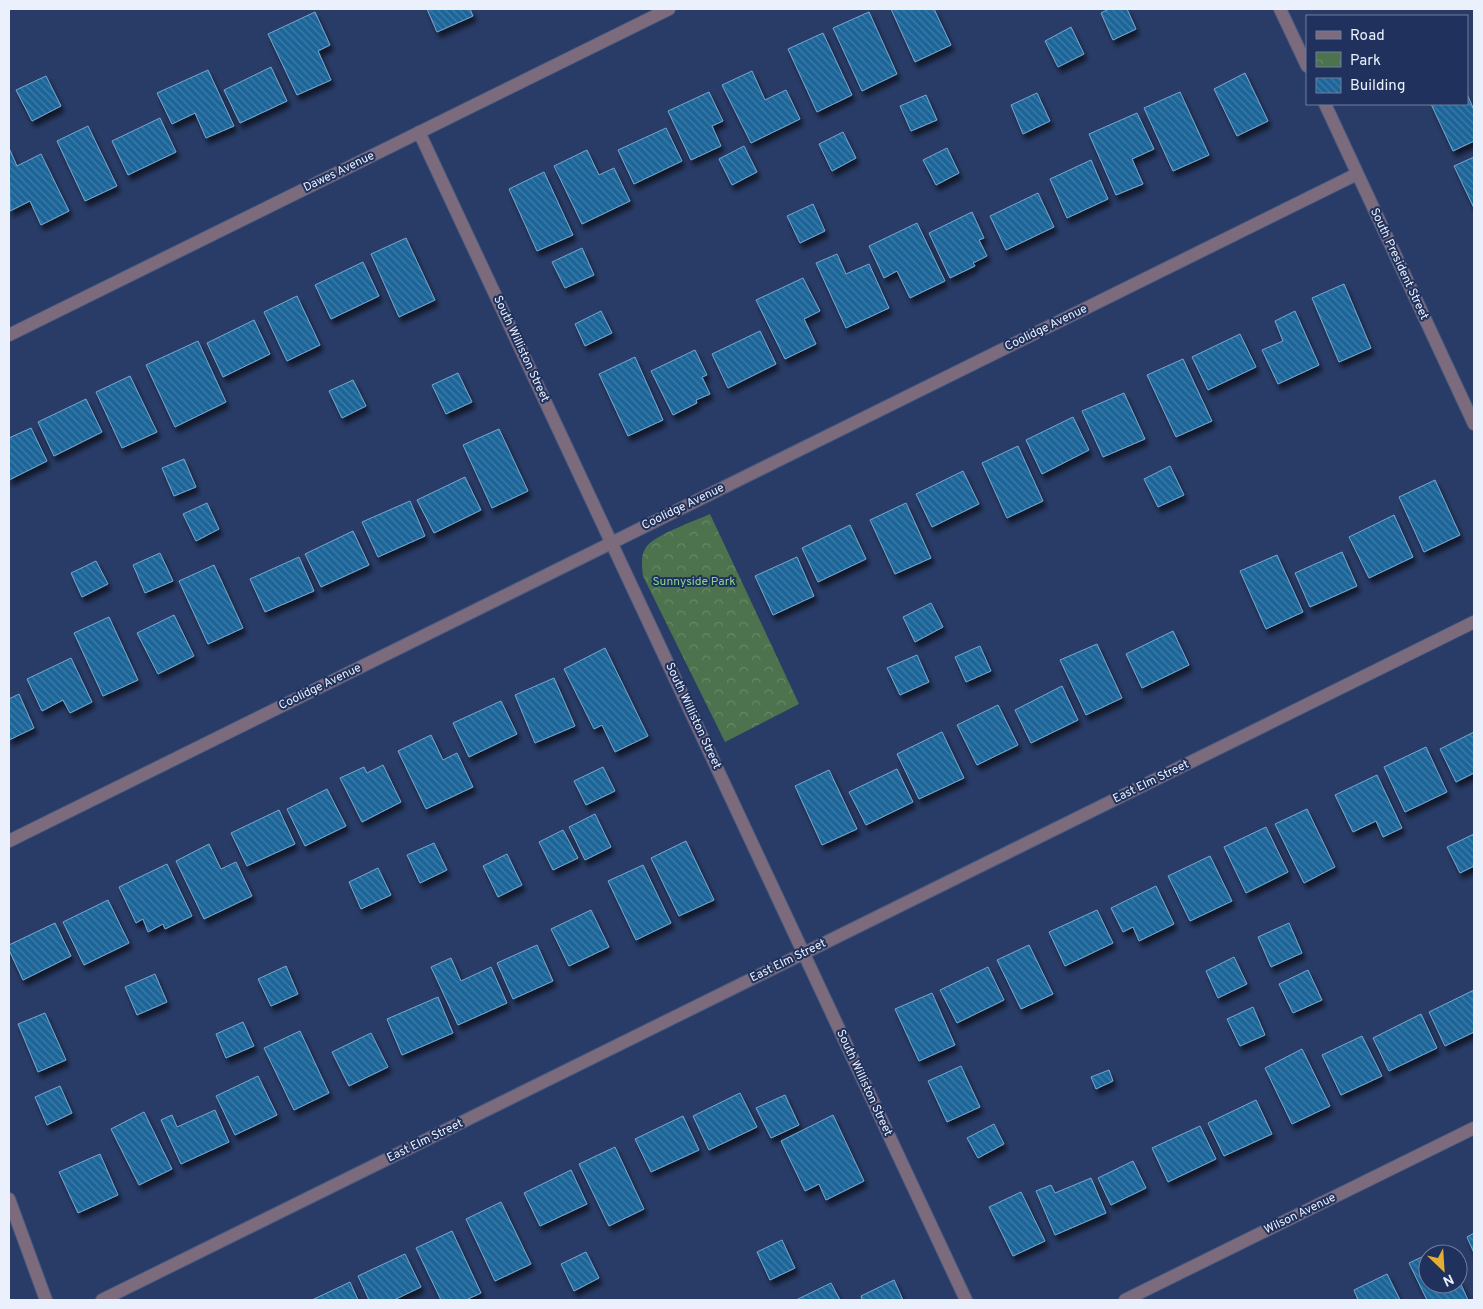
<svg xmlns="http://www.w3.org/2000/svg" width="1483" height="1309" viewBox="0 0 1483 1309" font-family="Overpass,sans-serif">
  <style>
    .park { fill: url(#park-crowns) }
    .building { fill: url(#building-back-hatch); stroke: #76a7d0; filter: url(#shadow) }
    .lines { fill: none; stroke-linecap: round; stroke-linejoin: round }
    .minor-casing { stroke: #48597f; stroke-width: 14 }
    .minor { stroke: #7c6b7d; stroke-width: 12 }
    .labels { text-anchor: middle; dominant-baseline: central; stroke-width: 4; stroke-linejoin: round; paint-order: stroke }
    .street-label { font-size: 12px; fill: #ebf1fc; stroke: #1f315c }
    .park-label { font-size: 12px; fill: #86d989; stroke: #1f315c }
  </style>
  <defs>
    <pattern id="park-crowns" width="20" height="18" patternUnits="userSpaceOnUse" patternTransform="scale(1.25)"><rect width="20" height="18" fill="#4c734d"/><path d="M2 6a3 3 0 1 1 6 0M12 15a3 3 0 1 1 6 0" fill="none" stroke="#668768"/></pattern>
    <pattern id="building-back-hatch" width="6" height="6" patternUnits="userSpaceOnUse" patternTransform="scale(1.25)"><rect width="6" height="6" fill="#1e6599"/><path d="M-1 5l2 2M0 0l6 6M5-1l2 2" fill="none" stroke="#3f7ca8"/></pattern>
    <filter id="shadow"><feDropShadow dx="3" dy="5.5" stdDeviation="2.5" flood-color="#0009"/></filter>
  </defs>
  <rect width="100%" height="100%" fill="#293c67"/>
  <path class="park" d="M710 514 799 704 725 742 643 576C642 566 640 555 647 546 655 535 697 520 710 514Z"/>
  <path class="building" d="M427 9H470L473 16 437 32Z
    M891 9H934L951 45 915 62Z
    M1109 9H1127L1136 29 1113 40 1101 13Z
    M315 12 330 45 318 51 331 80 297 95 268 34Z
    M869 12 897 74 862 91 833 28Z
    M1071 27 1084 54 1058 67 1045 41Z
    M823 33 852 95 817 112 788 49Z
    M271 67 287 101 240 123 224 90Z
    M208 70 234 126 206 138 195 113 172 124 157 93Z
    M752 71 765 100 786 90 800 119 751 143 722 85Z
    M1245 73 1268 121 1237 136 1214 89Z
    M46 76 61 106 32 121 16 90Z
    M709 92 723 121 712 126 721 146 691 160 668 111Z
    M1180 92 1209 155 1173 171 1144 108Z
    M1037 93 1050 121 1023 134 1011 105Z
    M1467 94 1474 110V141L1453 151 1431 104H1467Z
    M926 95 937 120 911 131 900 106Z
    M1137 113 1154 149 1132 159 1143 184 1116 195 1089 134Z
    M160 118 176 152 128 175 112 141Z
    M88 126 117 186 85 201 57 141Z
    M666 128 682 161 634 184 618 150Z
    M843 132 856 158 832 171 819 144Z
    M744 146 757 172 732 185 719 159Z
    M9 148 17 166 41 154 69 211 41 225 30 201 10 211Z
    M947 148 959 173 936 185 923 160Z
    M587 150 599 175 614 168 630 201 582 224 554 166Z
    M1474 157V208L1454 166Z
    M1091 160 1108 199 1067 218 1050 179Z
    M544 172 573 235 537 251 509 189Z
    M1038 193 1054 227 1006 250 990 216Z
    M813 204 825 231 800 243 787 216Z
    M972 212 984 238 979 240 987 256 973 263 975 266 950 278 929 233Z
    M917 223 945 281 910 298 897 271 884 278 869 246Z
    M406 238 435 300 399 317 371 254Z
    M582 248 594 275 565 288 552 262Z
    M837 254 846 274 869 264 889 308 846 328 816 263Z
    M363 262 379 296 331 319 315 285Z
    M803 278 820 311 804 319 816 344 785 359 756 300Z
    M1344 284 1371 348 1339 362 1312 298Z
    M297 296 320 345 287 361 264 312Z
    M601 311 612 333 585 346 575 324Z
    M1295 311 1319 365 1278 384 1262 350 1283 341 1275 321Z
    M254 320 270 354 223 377 207 343Z
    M760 331 776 364 728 388 712 354Z
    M1240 334 1256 367 1208 390 1192 357Z
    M198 341 226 402 175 427 146 365Z
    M695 350 707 375 702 377 710 394 696 400 697 403 673 415 651 371Z
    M635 357 663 420 628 436 599 374Z
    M1183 359 1212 421 1176 437 1147 375Z
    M458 373 472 402 446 414 432 385Z
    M130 376 157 432 122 448 96 392Z
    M353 380 366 406 342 418 329 391Z
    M1124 393 1145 439 1103 457 1082 411Z
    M86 399 102 432 54 456 38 422Z
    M1073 417 1089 450 1042 474 1026 440Z
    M31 428 47 461 9 480V438Z
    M499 429 528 491 492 508 463 445Z
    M1018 446 1043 501 1007 518 982 463Z
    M184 459 196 487 174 496 162 468Z
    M1170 466 1184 495 1158 507 1144 479Z
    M963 471 979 504 932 527 916 494Z
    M465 477 481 510 434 533 417 500Z
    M1435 480 1460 535 1424 552 1399 497Z
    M410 501 425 536 378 557 362 522Z
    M207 503 219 529 196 541 183 514Z
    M906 503 931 558 895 574 870 520Z
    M1394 515 1413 557 1369 578 1349 537Z
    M850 525 866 559 818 582 802 548Z
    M353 531 369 565 321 587 305 554Z
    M1342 552 1357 586 1310 607 1295 573Z
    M160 553 173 581 145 593 133 565Z
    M1277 555 1303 612 1266 629 1240 571Z
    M299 557 314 591 265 612 250 579Z
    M797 557 814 596 773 615 755 576Z
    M96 561 108 584 82 597 71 573Z
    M214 565 243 628 208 644 179 581Z
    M931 603 943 627 915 642 903 617Z
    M174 615 194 656 158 674 137 633Z
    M109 617 138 680 103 696 74 633Z
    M1173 631 1189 665 1142 688 1126 654Z
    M1097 644 1122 698 1086 715 1060 660Z
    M980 646 991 671 966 682 955 657Z
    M605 648 648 736 615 752 602 725 594 729 564 669Z
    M917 655 929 682 900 695 887 668Z
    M71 658 92 702 70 713 63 700 42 711 27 679Z
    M554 678 575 726 535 743 515 695Z
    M1062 686 1078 720 1031 743 1015 710Z
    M19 694 34 728 9 740V699Z
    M501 701 517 734 469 757 453 723Z
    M998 705 1018 745 977 765 957 725Z
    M942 732 964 778 919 799 897 754Z
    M1474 732V773L1456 782 1440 749Z
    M431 735 443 760 457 753 473 787 426 809 398 751Z
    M1426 747 1447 792 1405 812 1384 767Z
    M383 765 401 802 362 822 340 778 364 767 367 773Z
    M603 767 615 791 586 805 574 781Z
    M897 769 913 802 866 825 849 792Z
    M829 770 857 829 822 845 795 786Z
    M1377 775 1402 828 1383 837 1376 821 1353 832 1335 795Z
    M327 789 346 826 305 846 287 809Z
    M1307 809 1335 867 1304 883 1275 824Z
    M279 810 295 844 247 866 231 833Z
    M595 814 611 847 585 860 569 827Z
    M1266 827 1288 872 1246 893 1224 847Z
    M563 830 578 858 553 870 539 842Z
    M1474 834V866L1460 873 1447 847Z
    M686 841 714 900 679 916 651 858Z
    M434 843 447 870 420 883 407 855Z
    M209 844 221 869 236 862 252 896 204 919 176 861Z
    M507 854 522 885 498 897 483 866Z
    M1210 856 1232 901 1190 921 1168 876Z
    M167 864 192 916 165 929 163 924 148 932 143 919 136 923 119 887Z
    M643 865 671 923 636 940 608 881Z
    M378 868 391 895 361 909 349 882Z
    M1156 886 1174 924 1139 941 1133 927 1123 932 1111 908Z
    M108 900 129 943 84 965 63 922Z
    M591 910 609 947 569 966 551 929Z
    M1097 910 1113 943 1065 966 1049 932Z
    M55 923 71 956 23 980 9 950V945Z
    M1289 923 1302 953 1271 967 1258 937Z
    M537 945 553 981 513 999 497 963Z
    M1029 945 1053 994 1021 1009 997 960Z
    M1234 957 1247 984 1218 998 1206 971Z
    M451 958 461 981 491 967 507 1003 458 1025 431 967Z
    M286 966 298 994 271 1006 258 979Z
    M988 967 1004 1000 957 1023 940 990Z
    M1308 970 1322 1000 1293 1013 1279 984Z
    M155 974 167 1002 137 1015 125 987Z
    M1474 990V1032L1445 1046 1429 1012Z
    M932 993 955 1045 919 1061 895 1009Z
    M438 997 453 1033 402 1055 387 1019Z
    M1253 1007 1265 1035 1240 1046 1227 1019Z
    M45 1013 66 1060 38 1072 18 1024Z
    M1421 1014 1437 1048 1389 1071 1373 1038Z
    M243 1022 254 1046 226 1058 216 1034Z
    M300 1031 329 1093 294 1110 264 1048Z
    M371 1033 388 1067 349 1086 332 1052Z
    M1362 1036 1382 1076 1341 1095 1322 1055Z
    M1302 1049 1330 1106 1292 1124 1265 1068Z
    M961 1066 980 1107 947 1122 928 1081Z
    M1109 1070 1113 1081 1096 1089 1091 1077Z
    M258 1076 277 1115 235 1135 216 1096Z
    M60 1086 72 1113 47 1125 35 1097Z
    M740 1093 757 1127 709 1150 693 1116Z
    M785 1095 799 1125 771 1138 756 1108Z
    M1256 1100 1272 1134 1224 1156 1208 1123Z
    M215 1110 229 1142 181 1164 161 1120 172 1115 177 1127Z
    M144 1112 172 1169 139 1185 111 1129Z
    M833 1115 864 1181 826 1200 819 1184 805 1191 781 1141Z
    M683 1116 699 1150 651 1172 635 1139Z
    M994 1124 1004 1144 978 1158 967 1138Z
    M1200 1126 1216 1159 1168 1182 1152 1148Z
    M615 1147 644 1209 609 1226 579 1164Z
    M100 1154 118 1195 78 1213 59 1172Z
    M1133 1161 1146 1188 1111 1205 1098 1178Z
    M571 1170 587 1204 540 1226 524 1193Z
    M1091 1178 1106 1213 1055 1235 1036 1191 1051 1185 1055 1193Z
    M1021 1192 1045 1241 1013 1256 989 1207Z
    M501 1202 531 1264 495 1281 466 1219Z
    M452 1231 481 1293 466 1300H441L416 1248Z
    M1474 1233V1253L1467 1237Z
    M782 1240 795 1268 770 1280 757 1252Z
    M1443 1247 1446 1254H1428V1284H1458V1278L1468 1300H1427L1409 1263Z
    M586 1252 599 1278 574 1291 561 1264Z
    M405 1254 421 1287 394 1300H369L358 1276Z
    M1387 1274 1400 1300H1358L1354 1290Z
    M894 1280 903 1300H862L861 1296Z
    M350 1282 358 1300H312Z
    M831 1283 840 1300H796Z"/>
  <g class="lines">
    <g class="minor-casing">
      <path id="minor" d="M1280 9 1307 66
        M1325 104 1474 424
        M419 132 966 1300
        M9 335 669 9
        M9 841 1357 174
        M9 1199 46 1300
        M102 1300 1474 622
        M1125 1300 1474 1128"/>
    </g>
    <use href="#minor" class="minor"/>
  </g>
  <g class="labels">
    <g class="street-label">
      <text transform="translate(339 172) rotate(-26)">Dawes Avenue</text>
      <text transform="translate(1399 264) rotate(65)">South President Street</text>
      <text transform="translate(1046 328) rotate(-26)">Coolidge Avenue</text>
      <text transform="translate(521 349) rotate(65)">South Williston Street</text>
      <text transform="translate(683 507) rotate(-26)">Coolidge Avenue</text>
      <text transform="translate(320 687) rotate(-26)">Coolidge Avenue</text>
      <text transform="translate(693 716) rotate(65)">South Williston Street</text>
      <text transform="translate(1151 782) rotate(-26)">East Elm Street</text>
      <text transform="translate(788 961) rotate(-26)">East Elm Street</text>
      <text transform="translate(864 1083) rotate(65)">South Williston Street</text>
      <text transform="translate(425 1141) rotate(-26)">East Elm Street</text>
      <text transform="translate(1300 1214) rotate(-26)">Wilson Avenue</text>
    </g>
    <g class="park-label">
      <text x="694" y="582">Sunnyside Park</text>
    </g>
  </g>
  <rect width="1483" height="1309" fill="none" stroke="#ebf1fc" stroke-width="20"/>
  <rect x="1306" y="15" width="162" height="90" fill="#1f315c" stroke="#717e9c"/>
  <rect x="1316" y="31" width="25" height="8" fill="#7c6b7d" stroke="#717e9c"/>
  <text x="1350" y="40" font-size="15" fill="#ebf1fc">Road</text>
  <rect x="1316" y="52" width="25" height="15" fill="url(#park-crowns)" stroke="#717e9c"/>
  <text x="1350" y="65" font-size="15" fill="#ebf1fc">Park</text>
  <rect x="1316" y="78" width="25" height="15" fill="url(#building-back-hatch)" stroke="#717e9c"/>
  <text x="1350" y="90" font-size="15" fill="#ebf1fc">Building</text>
  <g transform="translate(1443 1269) rotate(155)"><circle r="24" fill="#1f315c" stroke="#717e9c"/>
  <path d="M0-4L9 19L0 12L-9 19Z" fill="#e2af34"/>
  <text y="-8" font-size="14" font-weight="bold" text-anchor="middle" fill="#ebf1fc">N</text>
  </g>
</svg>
